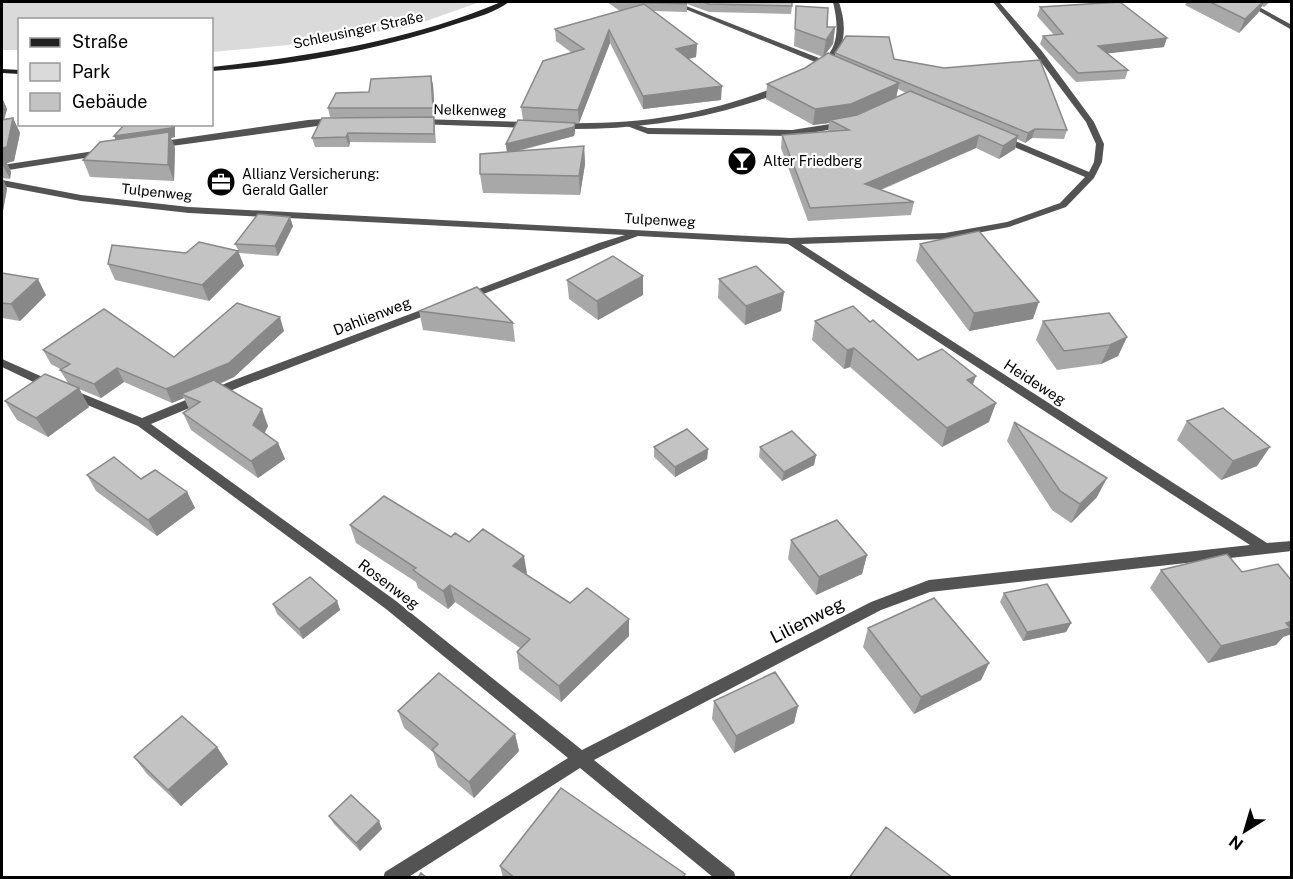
<svg xmlns="http://www.w3.org/2000/svg" width="1293" height="879" viewBox="0 0 1293 879" font-family="'Public Sans',sans-serif">
  <style>
    .green { fill: #dadada }
    .lines { fill: none; stroke-linecap: round; stroke-linejoin: round }
    .lane { fill: #535353; fill-rule: evenodd }
    .street { fill: #535353; fill-rule: evenodd }
    .secondary { fill: #202020; fill-rule: evenodd }
    .wall { fill: #a8a8a8; fill-rule: evenodd }
    .shaded-wall { fill: #888 }
    .building { fill: #c3c3c3; stroke: #888; stroke-width: 1.5 }
    .labels { text-anchor: middle; dominant-baseline: central; stroke-width: 4.5; stroke-linejoin: round; paint-order: stroke }
    .far-street-label { font-size: 14px; fill: #000; stroke: #fff }
    .far-poi-label { font-size: 14px; fill: #000; stroke: #fff; text-anchor: start }
    .street-label { font-size: 15px; fill: #000; stroke: #fff }
    .near-street-label { font-size: 18px; fill: #000; stroke: #fff }
  </style>
  <rect width="100%" height="100%" fill="#fff"/>
  <path class="green" d="M2 2H480L409 27 288 45 212 52V20H20L19 50H2Z"/>
  <g class="lines">
    <path class="lane" d="M843 122 847 125 846 127 792 136 648 134 627 126 631 123 648 128 792 130Z"/>
    <path class="street" d="M668 2H676L824 60C840 44 838 23 833 2H839C846 24 847 44 831 62L834 65 833 67 822 68 818 66 820 64Z
      M993 2H999L1041 50 1094 122 1104 144 1102 162 1094 178 1066 207 1009 227 945 239 801 244 1267 543 1292 541V551L930 592 881 610 594 760 734 872 736 878H714L580 768 407 878H383L385 872 568 758 386 609 138 426 68 397 66 394 68 391H76L142 418 234 380 429 307H437L438 309 437 311 242 386 151 424 396 601 582 750 871 602 929 580 1250 545 788 244 638 236 467 300 462 297 463 295 599 243 625 235 189 213 81 201 2 186V180L81 195 189 207 790 238 945 233 1007 222 1060 203 1085 177 1000 141V137H1006L1089 172 1094 162 1096 144 1086 122 1035 54Z
      M1243 2H1250L1292 25V30Z
      M778 86 785 88C775 96 759 100 747 104 686 123 624 130 560 129L556 126 560 123C636 125 708 115 778 86Z
      M336 118 340 121 339 123 157 148 153 145 157 142 308 120Z
      M419 119 531 122 535 125 531 128 416 124V120Z
      M101 150 105 153 104 155 2 171V165Z
      M2 359 54 382 56 385 50 389 46 388 2 367Z"/>
    <path class="secondary" d="M501 2H509C496 12 475 18 459 23 380 50 294 65 212 71V67C311 56 409 41 501 2Z
      M2 69 20 70V74L2 73Z"/>
  </g>
  <path class="wall" d="M607 2H792V6L791 14 709 12 687 4V12L654 11 697 44 696 57 688 59 721 100 643 109 610 43 579 123 538 121 575 123V132L574 136 515 152 584 146 585 164 580 195 483 193 480 174 507 152 506 144 523 120 521 107 572 53 556 41 555 29 620 11Z
    M1187 2H1270L1264 7 1262 6 1258 13 1239 33 1185 5Z
    M796 6 827 27H835L833 44 824 56H835V53L894 59 1067 130 1064 139 1032 138 1025 143 1017 139 1015 149 999 159 976 148 881 190 914 202 911 215 808 221 781 148 782 135 828 131 829 123 813 125 766 99 767 84 805 68 823 57 794 46ZM898 89 906 93 896 97Z
    M1040 7 1164 47 1107 53 1128 70 1125 79 1076 82 1040 44 1043 36 1054 35 1037 16Z
    M433 85 435 117H330L328 108 369 92Z
    M2 98 7 109 4 120 13 118 20 133 14 161 7 163 11 172 10 179 2 178 7 189 2 216Z
    M434 117 436 143 350 142 349 147H315L312 138Z
    M125 124H175V137L171 138 175 148 174 181 90 177 83 160 116 139 114 136Z
    M293 226 278 256 239 253 244 266 209 301 115 280 108 264 186 253 238 250 235 244Z
    M920 244 1033 319 969 331 916 261Z
    M2 273 46 295 20 321 2 318Z
    M719 279 784 292 781 311 745 325 718 298Z
    M567 280 643 295 598 320 569 299Z
    M419 311 513 323 515 342 423 330Z
    M815 321 870 322 918 360 989 422 942 447 850 367 844 369 812 340Z
    M1043 321 1127 337 1118 356 1101 364 1057 370 1036 340Z
    M284 331 234 377 220 384 268 426 265 433 278 443 285 459 258 478 191 430 183 413 189 409 184 398 172 403 124 382 101 398 79 389 89 407 48 437 17 420 5 401 68 383 60 370H62L51 364 43 350 174 357Z
    M1187 421 1257 466 1221 480 1177 440Z
    M1014 422 1097 497 1071 523 1052 510 1007 441Z
    M654 447 708 449 707 459 675 477 654 457Z
    M760 447 816 455 814 465 782 481 759 457Z
    M87 475 141 479 187 492 195 508 157 536 96 491Z
    M350 525 451 537 469 542 527 573 526 574 570 603 629 636 561 702 519 669 517 652 520 648 455 602 448 609 418 588 416 582 356 543Z
    M791 540 867 555 862 574 816 595 788 559Z
    M1161 570 1283 637 1276 645 1208 663 1150 588Z
    M1004 593 1071 623 1066 632 1023 641 1000 602Z
    M337 601 340 610 303 639 277 614 273 604Z
    M868 628 989 663 981 680 914 714 863 647Z
    M714 701 798 706 794 723 734 753 712 719Z
    M398 711 515 734 519 751 474 798 438 767 433 752 404 728Z
    M217 747 228 764 181 806 147 774 134 757Z
    M329 816 382 829 360 851 334 824Z
    M500 866 685 874V878H503Z"/>
  <path class="shaded-wall" d="M1263 2H1264L1258 13 1239 33 1245 19Z
    M835 27 833 44 823 57 826 40Z
    M609 30 610 43 579 123 578 110Z
    M1167 38 1164 47 1095 55 1098 46Z
    M697 44 696 57 676 62V49Z
    M431 76 433 85 435 117 433 108Z
    M899 83 896 99 848 120H830L829 123 813 125 815 109Z
    M722 86 721 100 643 109V96Z
    M2 98 7 109 2 127Z
    M13 118 20 133 14 161 7 163 11 172 10 179 2 164V148Z
    M575 123V132L574 136 507 153 506 144Z
    M172 124H175V137L171 138 175 148 174 181 168 165 118 146 114 136Z
    M1035 129 1032 138 1025 143 1028 133Z
    M348 133 350 142 349 147 346 137Z
    M979 135 976 148 863 197 865 184Z
    M1018 136 1015 149 999 159 1003 146Z
    M584 146 585 164 580 195 579 176Z
    M2 176 7 189 2 216Z
    M290 217 293 226 278 256 275 246Z
    M238 251 244 266 209 301 202 285Z
    M643 276V295L598 320 597 301Z
    M38 279 46 295 20 321 11 304Z
    M784 292 781 311 745 325 746 306Z
    M1039 302 1033 319 969 331 974 313Z
    M280 317 284 331 234 377 188 397 181 394 184 398 172 403 166 389Z
    M1127 337 1118 356 1101 364 1110 345Z
    M854 348 850 367 844 369 847 350Z
    M117 368 124 382 101 398 94 384Z
    M976 376 969 395 967 380Z
    M79 388 89 407 48 437 36 418Z
    M996 403 989 422 942 447 947 428Z
    M262 409 268 426 260 441 253 425Z
    M278 443 285 459 258 478 251 461Z
    M1270 447 1257 466 1221 480 1233 461Z
    M708 449 707 459 675 477V467Z
    M816 455 814 465 782 481 784 472Z
    M1107 478 1097 497 1071 523 1080 504Z
    M187 492 195 508 157 536 148 520Z
    M867 555 862 574 816 595 819 577Z
    M524 556 527 573 516 584 513 566Z
    M450 585 455 602 448 609 443 591Z
    M337 601 340 610 303 639 299 629Z
    M629 619V636L561 702 559 686Z
    M1292 621V634L1283 637 1276 645 1208 663 1221 646Z
    M1071 623 1066 632 1023 641 1027 632Z
    M989 663 981 680 914 714 921 697Z
    M798 706 794 723 734 753 736 736Z
    M515 734 519 751 474 798 469 782Z
    M217 747 228 764 181 806 168 790Z
    M379 821 382 829 360 851 356 843Z"/>
  <path class="building" d="M618 2H682L687 4 620 2Z
    M702 2H792V6L709 4Z
    M1120 2 1167 38 1098 46 1128 70 1078 73 1043 36 1063 34 1040 7Z
    M1210 2H1263L1245 19Z
    M644 4 697 44 676 49 722 86 643 96 609 30 578 110 521 107 543 61 584 49 555 29Z
    M796 6 828 8 827 27H835L826 40 795 29Z
    M846 36 889 37 894 59 944 68 1040 60 1067 130 1035 129 1028 133 835 53Z
    M828 53 899 83 851 104 815 109 767 84 805 68Z
    M431 76 433 108H328L336 93 369 92 371 79Z
    M910 91 1018 136 1003 146 979 135 865 184 914 202 810 208 782 135 849 130 830 120 857 115Z
    M434 117V134L348 133 346 137 312 138 322 118Z
    M13 118 7 147 2 148V120Z
    M518 120 575 123 574 127 506 144Z
    M125 124H172V128L114 136Z
    M169 132 168 165 83 160 100 142Z
    M584 146 579 176 480 174V154Z
    M4 157 2 165V158Z
    M258 214 290 217 275 246 235 244Z
    M979 231 1039 302 974 313 920 244Z
    M199 242 238 251 202 285 108 264 112 245 186 253Z
    M613 256 643 276 597 301 567 280Z
    M756 266 784 292 746 306 719 279Z
    M2 273 38 279 11 304 2 303Z
    M477 287 513 323 419 311Z
    M237 303 280 317 229 363 166 389 117 368 94 384 60 370 70 364 43 350 104 309 174 357Z
    M853 306 870 322 873 320 918 360 942 349 976 376 967 380 996 403 947 428 854 348 847 350 815 321Z
    M1109 313 1127 337 1110 345 1064 351 1043 321Z
    M45 374 79 388 36 418 5 401Z
    M214 380 262 409 253 425 278 443 251 461 183 413 200 402 181 394Z
    M1223 408 1270 447 1233 461 1187 421Z
    M1014 422 1107 478 1080 504 1060 491Z
    M687 429 708 449 675 467 654 447Z
    M792 431 816 455 784 472 760 447Z
    M114 457 141 479 155 470 187 492 148 520 87 475Z
    M384 496 451 537 455 533 469 542 483 529 524 556 513 566 570 603 587 588 629 619 559 686 517 652 530 639 450 585 443 591 413 570 416 568 350 525Z
    M837 520 867 555 819 577 791 540Z
    M1227 554 1242 572 1278 564 1292 581V621L1286 623 1290 628 1221 646 1161 570Z
    M310 577 337 601 299 629 273 604Z
    M1047 584 1071 623 1027 632 1004 593Z
    M934 598 989 663 921 697 868 628Z
    M775 672 798 706 736 736 714 701Z
    M439 673 515 734 469 782 432 750 438 744 398 711Z
    M182 716 217 747 168 790 134 757Z
    M561 788 685 874 683 878H515L500 866Z
    M351 795 379 821 356 843 329 816Z
    M886 827 953 878H849Z
    M421 873 427 878H418Z"/>
  <defs>
    <g id="bar-disc" transform="scale(1.5)"><circle r="9.5" fill="#000" stroke="#fff"/><path d="M-6-5H6L.8 .8V4.5H3.5V6h-7V4.5H-.8V.8Z" fill="#fff"/></g>
    <g id="office-disc" transform="scale(1.5)"><circle r="9.5" fill="#000" stroke="#fff"/><path d="M-6-3h4V-5.5h4V-3h4V5H-6ZM-1-4.5V-3h2v-1.5ZM-6 0V1H6V0Z" fill="#fff"/></g>
  </defs>
  <g fill-rule="evenodd">
    <use href="#bar-disc" x="742" y="161"/>
    <use href="#office-disc" x="221" y="182"/>
  </g>
  <g class="labels">
    <g class="far-street-label">
      <text transform="translate(358 30) rotate(-12)">Schleusinger Straße</text>
      <text transform="translate(470 110) rotate(1)">Nelkenweg</text>
      <text transform="translate(157 192) rotate(6)">Tulpenweg</text>
      <text transform="translate(660 220) rotate(3)">Tulpenweg</text>
    </g>
    <g class="far-poi-label">
      <text x="763" y="161">Alter Friedberg</text>
      <text x="242" y="174">Allianz Versicherung:<tspan x="242" dy="16">Gerald Galler</tspan></text>
    </g>
    <g class="street-label">
      <text transform="translate(372 316) rotate(-21)">Dahlienweg</text>
      <text transform="translate(1035 382) rotate(33)">Heideweg</text>
      <text transform="translate(389 584) rotate(37)">Rosenweg</text>
    </g>
    <g class="near-street-label">
      <text transform="translate(807 620) rotate(-27)">Lilienweg</text>
    </g>
  </g>
  <rect width="1293" height="879" fill="none" stroke="#000000" stroke-width="6"/>
  <rect x="18" y="18" width="195" height="108" fill="#ffffff" stroke="#999999" stroke-width="1.5"/>
  <rect x="30" y="38" width="30" height="9" fill="#202020" stroke="#999999" stroke-width="1.5"/>
  <text x="72" y="48" font-size="18" fill="#000000">Straße</text>
  <rect x="30" y="63" width="30" height="18" fill="#dadada" stroke="#999999" stroke-width="1.5"/>
  <text x="72" y="78" font-size="18" fill="#000000">Park</text>
  <rect x="30" y="93" width="30" height="18" fill="#c3c3c3" stroke="#999999" stroke-width="1.5"/>
  <text x="72" y="108" font-size="18" fill="#000000">Gebäude</text>
  <g transform="translate(1245 831) rotate(217)" stroke="#ffffff" stroke-width="4.5" paint-order="stroke">
  <path d="M0-4.5L10 22L0 15L-10 22Z" fill="#000000"/>
  <text y="-9" font-size="16" font-weight="bold" text-anchor="middle" fill="#000000">N</text>
  </g>
</svg>
